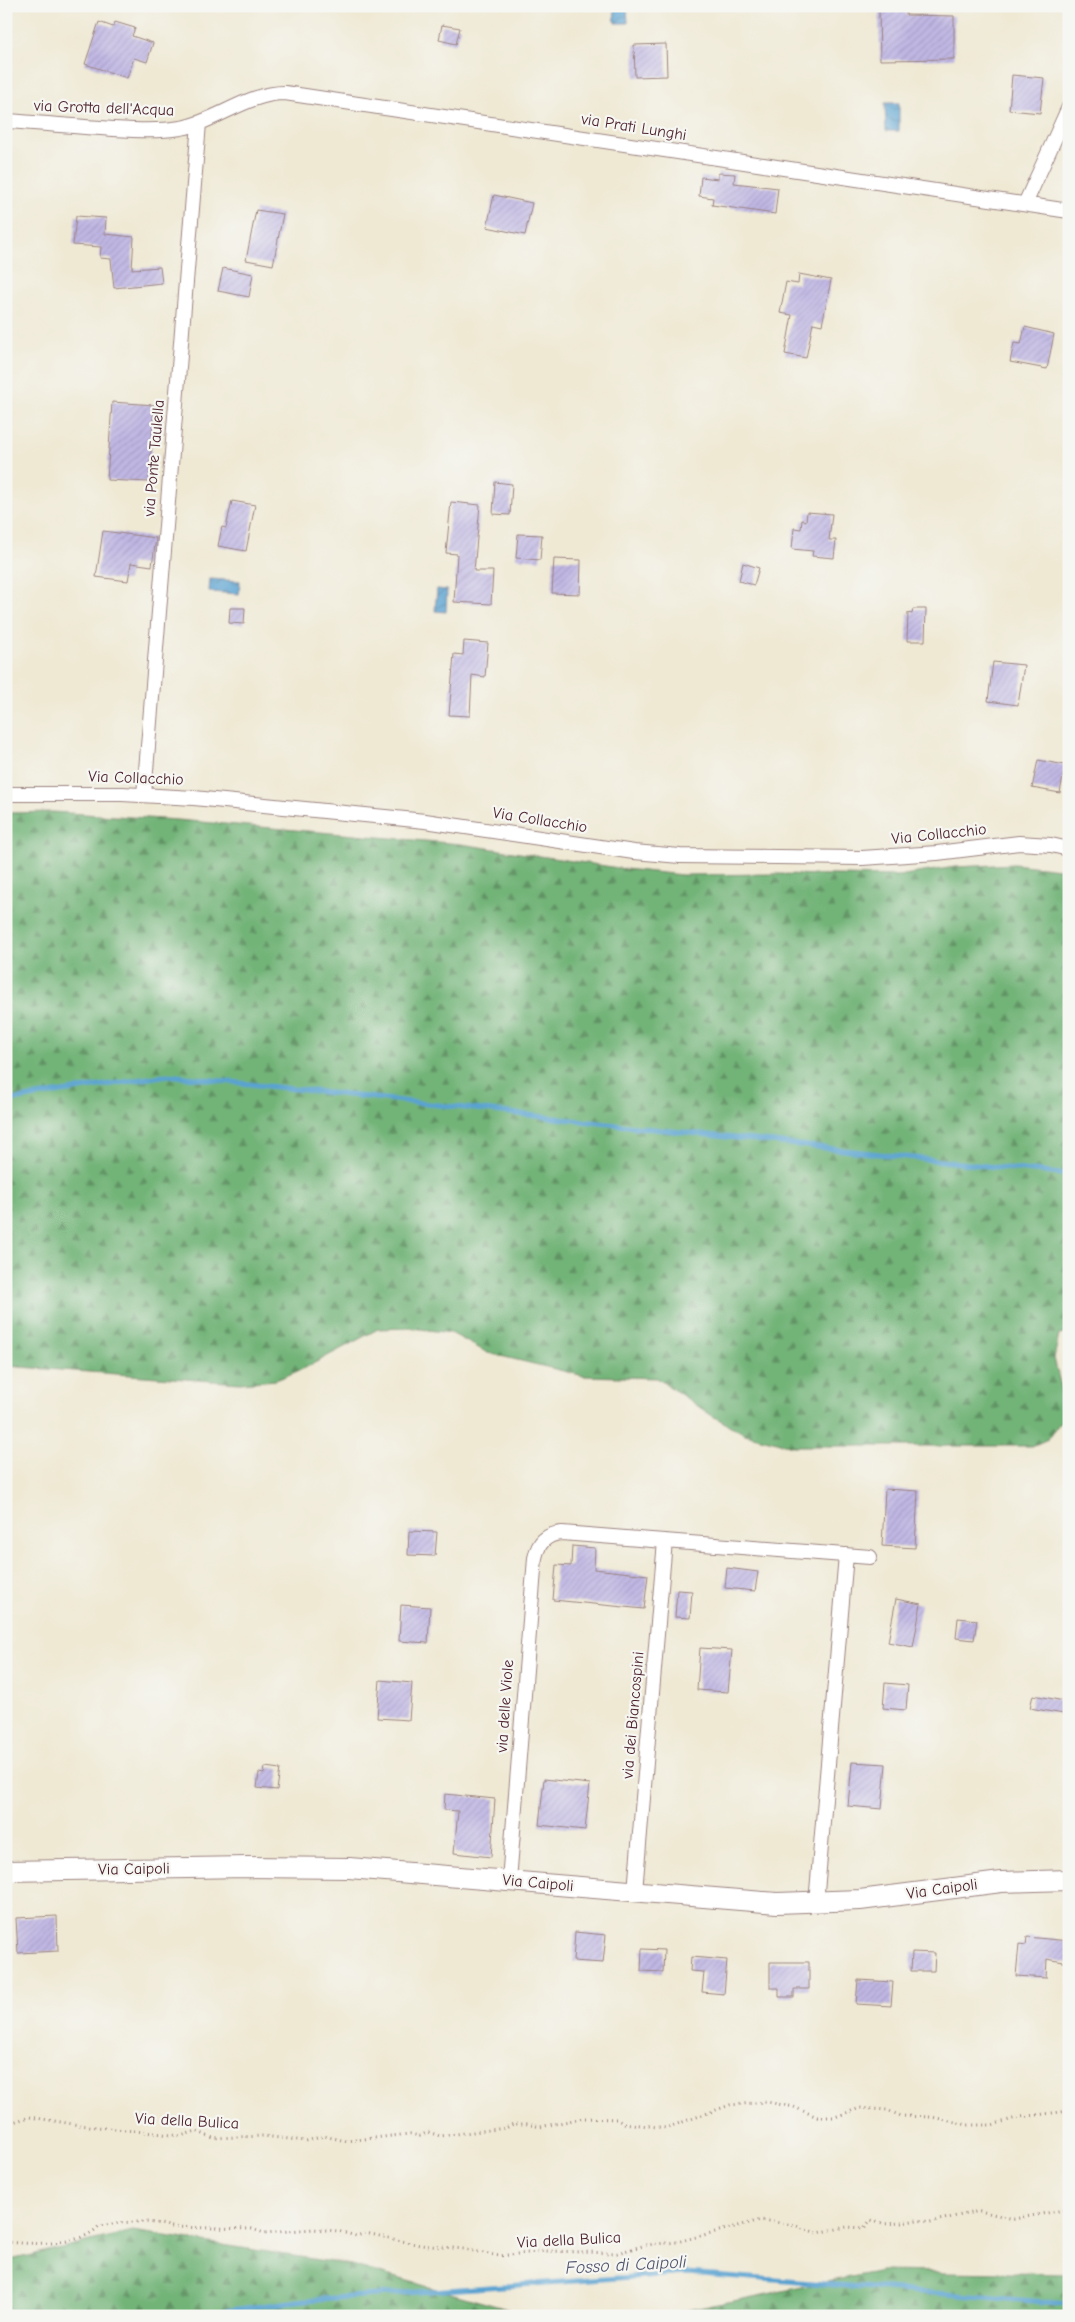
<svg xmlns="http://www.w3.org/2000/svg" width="1075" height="2322" viewBox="0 0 1075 2322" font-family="'Comic Neue',sans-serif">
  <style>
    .forest { fill: url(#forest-firs); stroke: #5e6a52 }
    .water { fill: url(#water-waves); stroke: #52617e }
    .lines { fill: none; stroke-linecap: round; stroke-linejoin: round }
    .stream { stroke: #5aa3d1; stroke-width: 5 }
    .building { fill: url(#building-hatch) }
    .street-casing { stroke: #9c8480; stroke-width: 16 }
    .secondary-casing { stroke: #9c8480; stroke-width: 22 }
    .path { stroke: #9c8480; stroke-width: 3; stroke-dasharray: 1 4; stroke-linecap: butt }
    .street { stroke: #fff; stroke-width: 14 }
    .secondary { stroke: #fff; stroke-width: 20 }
    .labels { text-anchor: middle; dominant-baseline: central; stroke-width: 4.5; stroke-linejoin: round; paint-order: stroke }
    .street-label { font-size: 16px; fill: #4a1f2b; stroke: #f6f6f2 }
    .water-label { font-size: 18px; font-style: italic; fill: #50546d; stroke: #f6f6f2 }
  </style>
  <defs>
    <pattern id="forest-firs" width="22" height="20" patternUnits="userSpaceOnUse" patternTransform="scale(1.25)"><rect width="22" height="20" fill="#72b478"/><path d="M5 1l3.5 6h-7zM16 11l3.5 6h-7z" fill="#609263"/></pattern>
    <pattern id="water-waves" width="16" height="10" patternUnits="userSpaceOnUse" patternTransform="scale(1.25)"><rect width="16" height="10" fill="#5aa3d1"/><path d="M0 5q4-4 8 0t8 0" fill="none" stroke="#4c84aa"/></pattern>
    <pattern id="building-hatch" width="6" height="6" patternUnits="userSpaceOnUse" patternTransform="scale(1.25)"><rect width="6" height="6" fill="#c0b7e4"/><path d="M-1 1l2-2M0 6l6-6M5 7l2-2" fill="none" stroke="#a69dc4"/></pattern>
  </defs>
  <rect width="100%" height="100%" fill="#f6f6f2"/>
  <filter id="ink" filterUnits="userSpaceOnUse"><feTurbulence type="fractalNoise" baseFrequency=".02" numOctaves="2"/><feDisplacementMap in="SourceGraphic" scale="10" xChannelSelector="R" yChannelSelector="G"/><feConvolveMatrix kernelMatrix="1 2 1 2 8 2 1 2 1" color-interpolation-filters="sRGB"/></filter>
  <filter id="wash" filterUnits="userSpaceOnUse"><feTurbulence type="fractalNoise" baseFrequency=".0096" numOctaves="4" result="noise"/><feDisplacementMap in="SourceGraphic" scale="20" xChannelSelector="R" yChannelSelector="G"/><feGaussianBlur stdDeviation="1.12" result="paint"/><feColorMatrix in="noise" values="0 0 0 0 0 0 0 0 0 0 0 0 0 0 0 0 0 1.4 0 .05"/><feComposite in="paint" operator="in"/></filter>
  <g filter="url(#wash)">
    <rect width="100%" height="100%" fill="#efe9d4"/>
    <path class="forest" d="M53 812 178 820 461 844 625 869 682 875 775 874 898 876 955 867 1014 864 1069 870V1333L1059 1335 1054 1358 1062 1391 1063 1418 1048 1439 1032 1446H793L745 1434 711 1415 657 1378 584 1376 488 1353 451 1333 412 1328 378 1329 305 1368 276 1380 240 1383 6 1366V813Z
      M133 2231 351 2265 532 2316H6V2261Z
      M881 2271 1069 2274V2316H659Z"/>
    <path class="water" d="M614 6H627L628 23H615Z
      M885 103H899V131H886Z
      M210 579 240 581 239 594 209 592Z
      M437 589 447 590 446 612 435 611Z"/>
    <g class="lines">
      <path class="stream" d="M6 1101 168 1075 1069 1175
        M186 2316 305 2300 688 2273 1069 2304"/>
    </g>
    <g id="blocks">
      <path class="building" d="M906 9V15L954 16V59L880 60 879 10Z
        M99 22 113 27 115 22 135 28 132 36 153 43 147 62 134 58 127 78 85 64Z
        M442 25 460 28 456 44 439 40Z
        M666 44 667 76 635 77 634 45Z
        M1012 75 1044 78 1040 113 1009 110Z
        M718 173 735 174 734 183 778 188 775 214 712 205 713 198 699 196 701 177 718 179Z
        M494 195 532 203 525 235 487 227Z
        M256 210 283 214 273 265 246 260Z
        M76 216 106 218 105 234 134 237 132 269 160 267 162 283 114 288 111 259 100 258 101 247 73 245Z
        M223 268 253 274 249 297 218 291Z
        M799 274 831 280 822 325 813 323 806 358 785 354 792 315 780 313 786 282 798 284Z
        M1025 327 1054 334 1047 369 1010 362 1014 343 1021 344Z
        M112 402 154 405 149 482 107 480Z
        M495 482 512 484 510 515 493 514Z
        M232 501 255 505 246 551 218 546 222 527 226 528Z
        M451 502 480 505 474 571H493L491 604 454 602 457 554 446 553Z
        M807 512 832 514 829 540H836L834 558 812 556 813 551 792 549 794 528 801 529 802 520 806 521Z
        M103 531 156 538 152 566 131 563 128 581 96 577Z
        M518 534 542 535 540 560 516 558Z
        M554 559 581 560 580 594 552 593Z
        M743 563 759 568 754 585 739 581Z
        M230 608H245L244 624 229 623Z
        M913 609H926L925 641H907L908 613 912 614Z
        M464 641 488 643 485 677 472 675 470 716 449 715 454 654 463 655Z
        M993 662 1024 665 1018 705 988 701Z
        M1038 760 1065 765 1060 793 1032 788Z
        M885 1489 918 1491 915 1548 882 1546Z
        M409 1531 437 1532 435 1556 408 1555Z
        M572 1546 595 1548 594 1569 648 1575 644 1609 553 1600 556 1565 571 1566Z
        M727 1568 758 1572 755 1591 725 1588Z
        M677 1590 692 1591 690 1618 675 1617Z
        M896 1599 921 1604 913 1647 888 1642Z
        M401 1605 430 1607 428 1643 399 1641Z
        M958 1618 977 1620 974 1640 956 1638Z
        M700 1648 732 1650 728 1692 697 1690Z
        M380 1680 412 1683 409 1720 377 1718Z
        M885 1683 908 1685 906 1710 883 1708Z
        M1033 1695 1069 1702V1715L1030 1708Z
        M852 1762 886 1764 882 1809 848 1806Z
        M265 1767 280 1769 277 1790 257 1788 259 1773 264 1774Z
        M544 1779 590 1784 585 1830 539 1825Z
        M445 1794 495 1799 491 1857 454 1853 458 1811 444 1810Z
        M57 1916 58 1951 18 1953 16 1918Z
        M575 1932 606 1935 603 1963 573 1961Z
        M1027 1937 1069 1941V1963L1047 1959 1046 1978 1016 1976 1019 1944 1026 1945Z
        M642 1949 664 1950 663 1972 641 1971Z
        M912 1952 935 1953 934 1971H911Z
        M691 1957 727 1960 724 1994 702 1992 704 1972 690 1971Z
        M770 1962H809V1989H794V1997H779V1988H770Z
        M858 1980 893 1982 891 2006 856 2004Z"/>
    </g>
  </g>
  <g filter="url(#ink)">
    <use href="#blocks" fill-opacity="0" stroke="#9c8480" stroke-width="1"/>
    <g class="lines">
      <g class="street-casing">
        <path id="street" d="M6 121C38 123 70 126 101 128 127 130 155 132 181 128 218 121 247 93 285 93L1069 211
          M1025 204 1069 107
          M6 794H122L194 798 425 821 634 852 680 856 862 858 937 853 1019 843 1051 845 1069 849
          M144 795 199 123
          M509 1881 535 1558C538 1543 546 1534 562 1533L870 1557
          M635 1891 665 1541
          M816 1903 846 1555"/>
      </g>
      <g class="secondary-casing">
        <path id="secondary" d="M6 1871 248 1867 349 1868 777 1903 860 1900 1001 1882 1069 1880"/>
      </g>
      <path class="path" d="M6 2124 30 2117 79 2125 181 2136 196 2131 213 2138 263 2136 306 2141 324 2136 346 2141 410 2134 420 2136 428 2132 440 2136 506 2128 513 2124H527L540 2127 583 2118 616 2119 623 2123 666 2128 730 2105 767 2102 794 2107 817 2117H835L860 2108 887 2110 901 2116 932 2117 968 2125H992L1020 2117 1069 2111
        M6 2242C31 2244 81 2247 99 2226 124 2222 147 2219 172 2227L252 2229 264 2233 313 2229 338 2231 356 2236 366 2233 420 2245 464 2249 499 2256 546 2251 617 2253 646 2245 677 2242 761 2220 794 2225 817 2233 847 2227 864 2228 871 2220 882 2224 902 2223 917 2220 930 2222 980 2211 1014 2219 1069 2209"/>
      <use href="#street" class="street"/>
      <use href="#secondary" class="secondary"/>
    </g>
  </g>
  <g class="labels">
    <g class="street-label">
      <text transform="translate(104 108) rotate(2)">via Grotta dell'Acqua</text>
      <text transform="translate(634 127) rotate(9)">via Prati Lunghi</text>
      <text transform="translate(154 458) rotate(-85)">via Ponte Taulella</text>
      <text transform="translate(136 778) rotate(2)">Via Collacchio</text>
      <text transform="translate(540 820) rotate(9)">Via Collacchio</text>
      <text transform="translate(939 834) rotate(-6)">Via Collacchio</text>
      <text transform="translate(505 1706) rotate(-86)">via delle Viole</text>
      <text transform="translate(633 1715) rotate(-85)">via dei Biancospini</text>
      <text transform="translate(134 1869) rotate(-1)">Via Caipoli</text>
      <text transform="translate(538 1883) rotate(5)">Via Caipoli</text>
      <text transform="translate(942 1889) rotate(-8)">Via Caipoli</text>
      <text transform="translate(187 2121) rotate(3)">Via della Bulica</text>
      <text transform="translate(569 2240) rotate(-3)">Via della Bulica</text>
    </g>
    <g class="water-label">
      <text transform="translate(626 2265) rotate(-3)">Fosso di Caipoli</text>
    </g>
  </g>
  <rect width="1075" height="2322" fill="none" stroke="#f6f6f2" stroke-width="25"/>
</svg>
